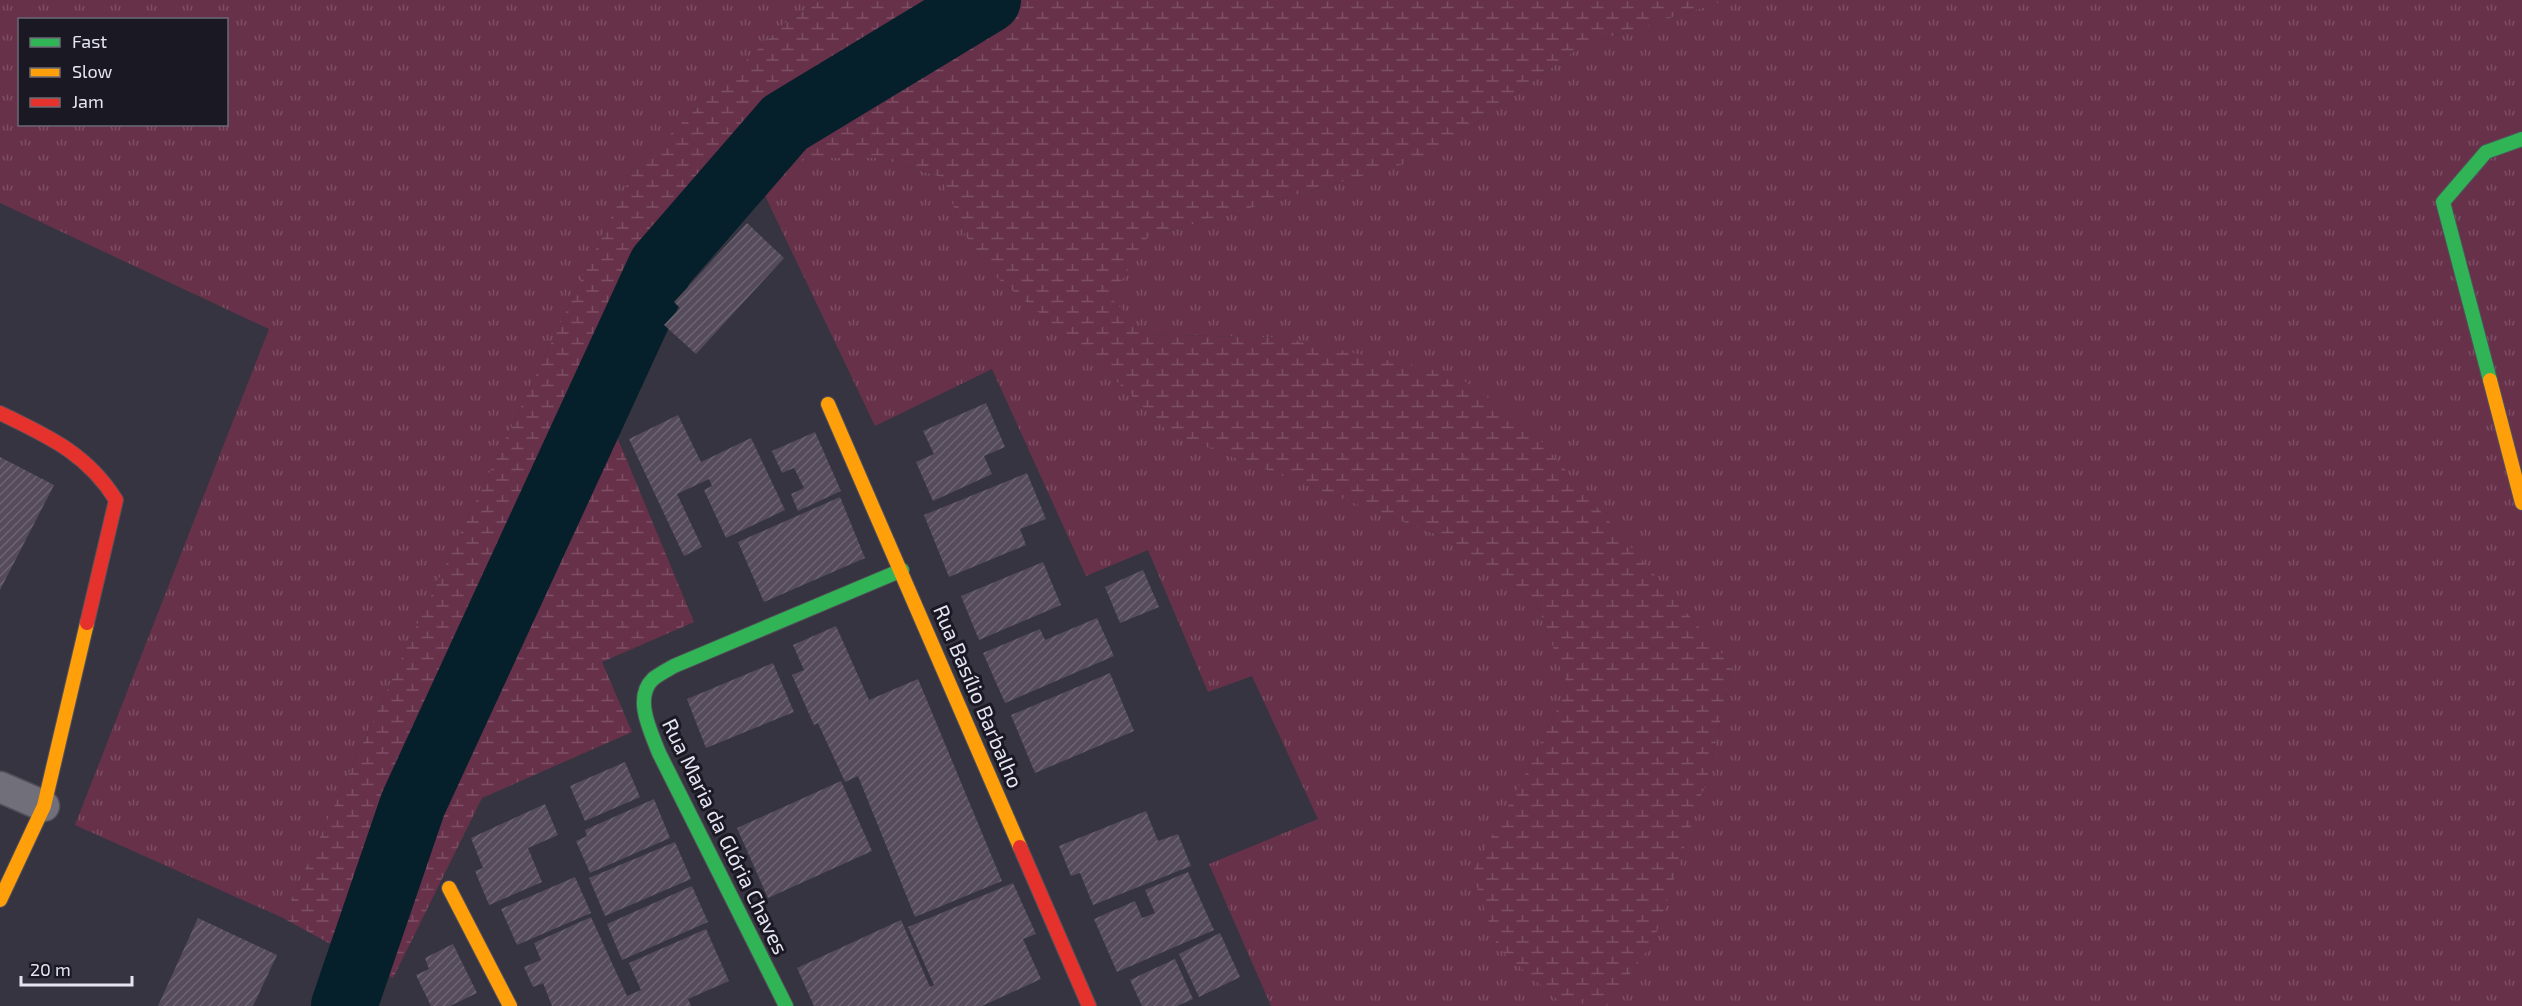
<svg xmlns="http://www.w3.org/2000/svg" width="2522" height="1006" viewBox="0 0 2522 1006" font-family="'Exo 2',sans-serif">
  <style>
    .grass { fill: url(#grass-tufts); fill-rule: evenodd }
    .wetland { fill: url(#wetland-marsh) }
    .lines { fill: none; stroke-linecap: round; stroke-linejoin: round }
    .river { stroke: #05202a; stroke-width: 66 }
    .building { fill: url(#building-hatch) }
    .street-casing { stroke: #52515b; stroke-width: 33 }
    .fast-casing { stroke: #52515b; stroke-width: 16 }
    .slow-casing { stroke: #52515b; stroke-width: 16 }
    .jam-casing { stroke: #52515b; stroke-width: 16 }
    .street { stroke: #71707a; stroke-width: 30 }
    .fast { stroke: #30b455; stroke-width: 14 }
    .slow { stroke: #ff9f0a; stroke-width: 14 }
    .jam { stroke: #e5322d; stroke-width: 14 }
    .labels { text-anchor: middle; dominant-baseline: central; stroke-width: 6; stroke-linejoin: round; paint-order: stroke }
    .street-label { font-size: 21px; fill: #e5e4f2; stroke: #1a1923 }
  </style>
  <defs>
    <pattern id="grass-tufts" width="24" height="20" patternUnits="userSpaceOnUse" patternTransform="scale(1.5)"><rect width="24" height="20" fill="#68314a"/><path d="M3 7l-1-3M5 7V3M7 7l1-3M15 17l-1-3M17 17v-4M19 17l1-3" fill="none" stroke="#7d4f65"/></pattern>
    <pattern id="wetland-marsh" width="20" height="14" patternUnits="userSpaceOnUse" patternTransform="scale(1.5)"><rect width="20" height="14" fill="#68314a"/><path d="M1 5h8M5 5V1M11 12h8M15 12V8" fill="none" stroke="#7d4f65"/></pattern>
    <pattern id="building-hatch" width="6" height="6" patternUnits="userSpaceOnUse" patternTransform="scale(1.5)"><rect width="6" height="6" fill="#554b5b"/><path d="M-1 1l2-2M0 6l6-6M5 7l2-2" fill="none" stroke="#6d6573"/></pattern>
  </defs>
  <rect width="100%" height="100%" fill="#363440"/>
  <path class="grass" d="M0 0H821L785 23 634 169 409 642 283 918 75 825 269 329 0 203ZM20 20H226V124H20Z
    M1727 0H2522V1006H1271L1209 864 1318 819 1252 676 1208 692 1148 550 1086 576 992 369 875 426 760 185 804 158H879L941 177 967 238 991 273 1083 349 1170 433 1446 538 1536 601 1568 687 1528 769 1607 1006 1654 940 1711 765 1732 666 1635 553 1284 338 1144 334 1111 298 1148 237 1429 157 1581 46Z"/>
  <path class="wetland" d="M821 0H1727L1581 46 1429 157 1148 237 1111 298 1145 334 1284 338 1456 375 1529 427 1732 666 1711 765 1654 941 1607 1006 1559 1001 1498 948 1472 873 1528 769 1568 687 1536 601 1446 538 1170 433 1083 349 991 273 967 238 941 177 879 158H804L760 185 661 298 610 420 694 622 602 662 632 732 482 798 393 978 283 918 409 642 634 169 785 23Z"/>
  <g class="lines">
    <path class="river" d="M344 1006 413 804 661 266 785 123 988 0"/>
  </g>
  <path class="building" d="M747 223 784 258 696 354 664 325 680 308 674 302Z
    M986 403 1005 447 984 456 992 474 933 501 916 462 934 454 923 431Z
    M678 415 701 462 751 438 785 510 726 538 704 490 712 486 709 479 677 494 702 547 684 556 629 439Z
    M815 432 841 491 798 511 791 494 804 488 794 468 782 473 772 451Z
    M0 457 54 485 0 590Z
    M1027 473 1046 519 1020 529 1026 545 949 577 924 515Z
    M840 497 865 558 764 602 738 542Z
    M1043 562 1061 605 979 640 961 596Z
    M1143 570 1159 607 1120 623 1105 587Z
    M1097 618 1114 656 1005 703 983 653 1040 629 1045 640Z
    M836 626 869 700 918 679 1002 881 915 917 858 776 845 782 818 723 814 725 792 675 804 670 793 645Z
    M773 663 794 712 706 748 687 699Z
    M1110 673 1134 731 1035 773 1011 715Z
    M625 762 640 797 585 821 570 786Z
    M841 781 872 851 768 898 737 828Z
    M654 799 670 838 590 873 576 841 587 836 585 830Z
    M545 804 558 835 528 848 542 882 489 905 475 871 483 868 471 838Z
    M1146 811 1158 841 1178 834 1191 866 1093 905 1080 873 1071 876 1059 846Z
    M675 842 691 879 605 916 589 878Z
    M1188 872 1214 930 1117 972 1094 919 1135 901 1142 918 1155 913 1145 890Z
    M575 877 591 913 517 945 501 909Z
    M1013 883 1036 934 1023 939 1041 979 982 1006H814L797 968 901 920 930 987 934 985 908 927Z
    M692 886 708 922 622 960 607 924Z
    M591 917 627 996 641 990 629 963 706 929 729 981 688 999 691 1006H552L543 983 533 987 524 967 541 960 534 943Z
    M198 918 277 955 253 1006H158Z
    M1220 933 1240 977 1199 997 1179 954Z
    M453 944 477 993 450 1006H431L416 975 429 969 425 958Z
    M1175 959 1193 999 1177 1006H1142L1130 980Z"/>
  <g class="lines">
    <g class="street-casing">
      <path id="street" d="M0 787 44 806"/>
    </g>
    <g class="fast-casing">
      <path id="fast" d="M2490 380 2443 202 2486 152 2522 139
        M786 1006 659 753C651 732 633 698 653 679 659 674 667 670 674 666L902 570"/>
    </g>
    <g class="slow-casing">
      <path id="slow" d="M2490 380 2522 503
        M828 404 1020 847
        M449 888 510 1006
        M0 900 44 806 87 623"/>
    </g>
    <g class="jam-casing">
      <path id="jam" d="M0 413C47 436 87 453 116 500L87 623
        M1020 847 1089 1006"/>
    </g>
    <use href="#street" class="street"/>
    <use href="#fast" class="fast"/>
    <use href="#slow" class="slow"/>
    <use href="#jam" class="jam"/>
  </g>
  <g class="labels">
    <g class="street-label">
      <text transform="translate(979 696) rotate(67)">Rua Basílio Barbalho</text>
      <text transform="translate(726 836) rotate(64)">Rua Maria da Glória Chaves</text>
    </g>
  </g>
  <rect x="18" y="18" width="210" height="108" fill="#1a1923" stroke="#6b6a76" stroke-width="1.5"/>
  <rect x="30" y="38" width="30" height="9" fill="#30b455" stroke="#6b6a76" stroke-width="1.5"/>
  <text x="72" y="48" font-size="18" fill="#e5e4f2">Fast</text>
  <rect x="30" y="68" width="30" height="9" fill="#ff9f0a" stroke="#6b6a76" stroke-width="1.5"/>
  <text x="72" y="78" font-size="18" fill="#e5e4f2">Slow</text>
  <rect x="30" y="98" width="30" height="9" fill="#e5322d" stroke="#6b6a76" stroke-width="1.5"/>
  <text x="72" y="108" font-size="18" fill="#e5e4f2">Jam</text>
  <path d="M21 976v9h111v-9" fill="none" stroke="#e5e4f2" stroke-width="3"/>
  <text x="30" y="976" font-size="18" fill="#e5e4f2" stroke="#1a1923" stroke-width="4.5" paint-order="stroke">20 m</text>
</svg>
